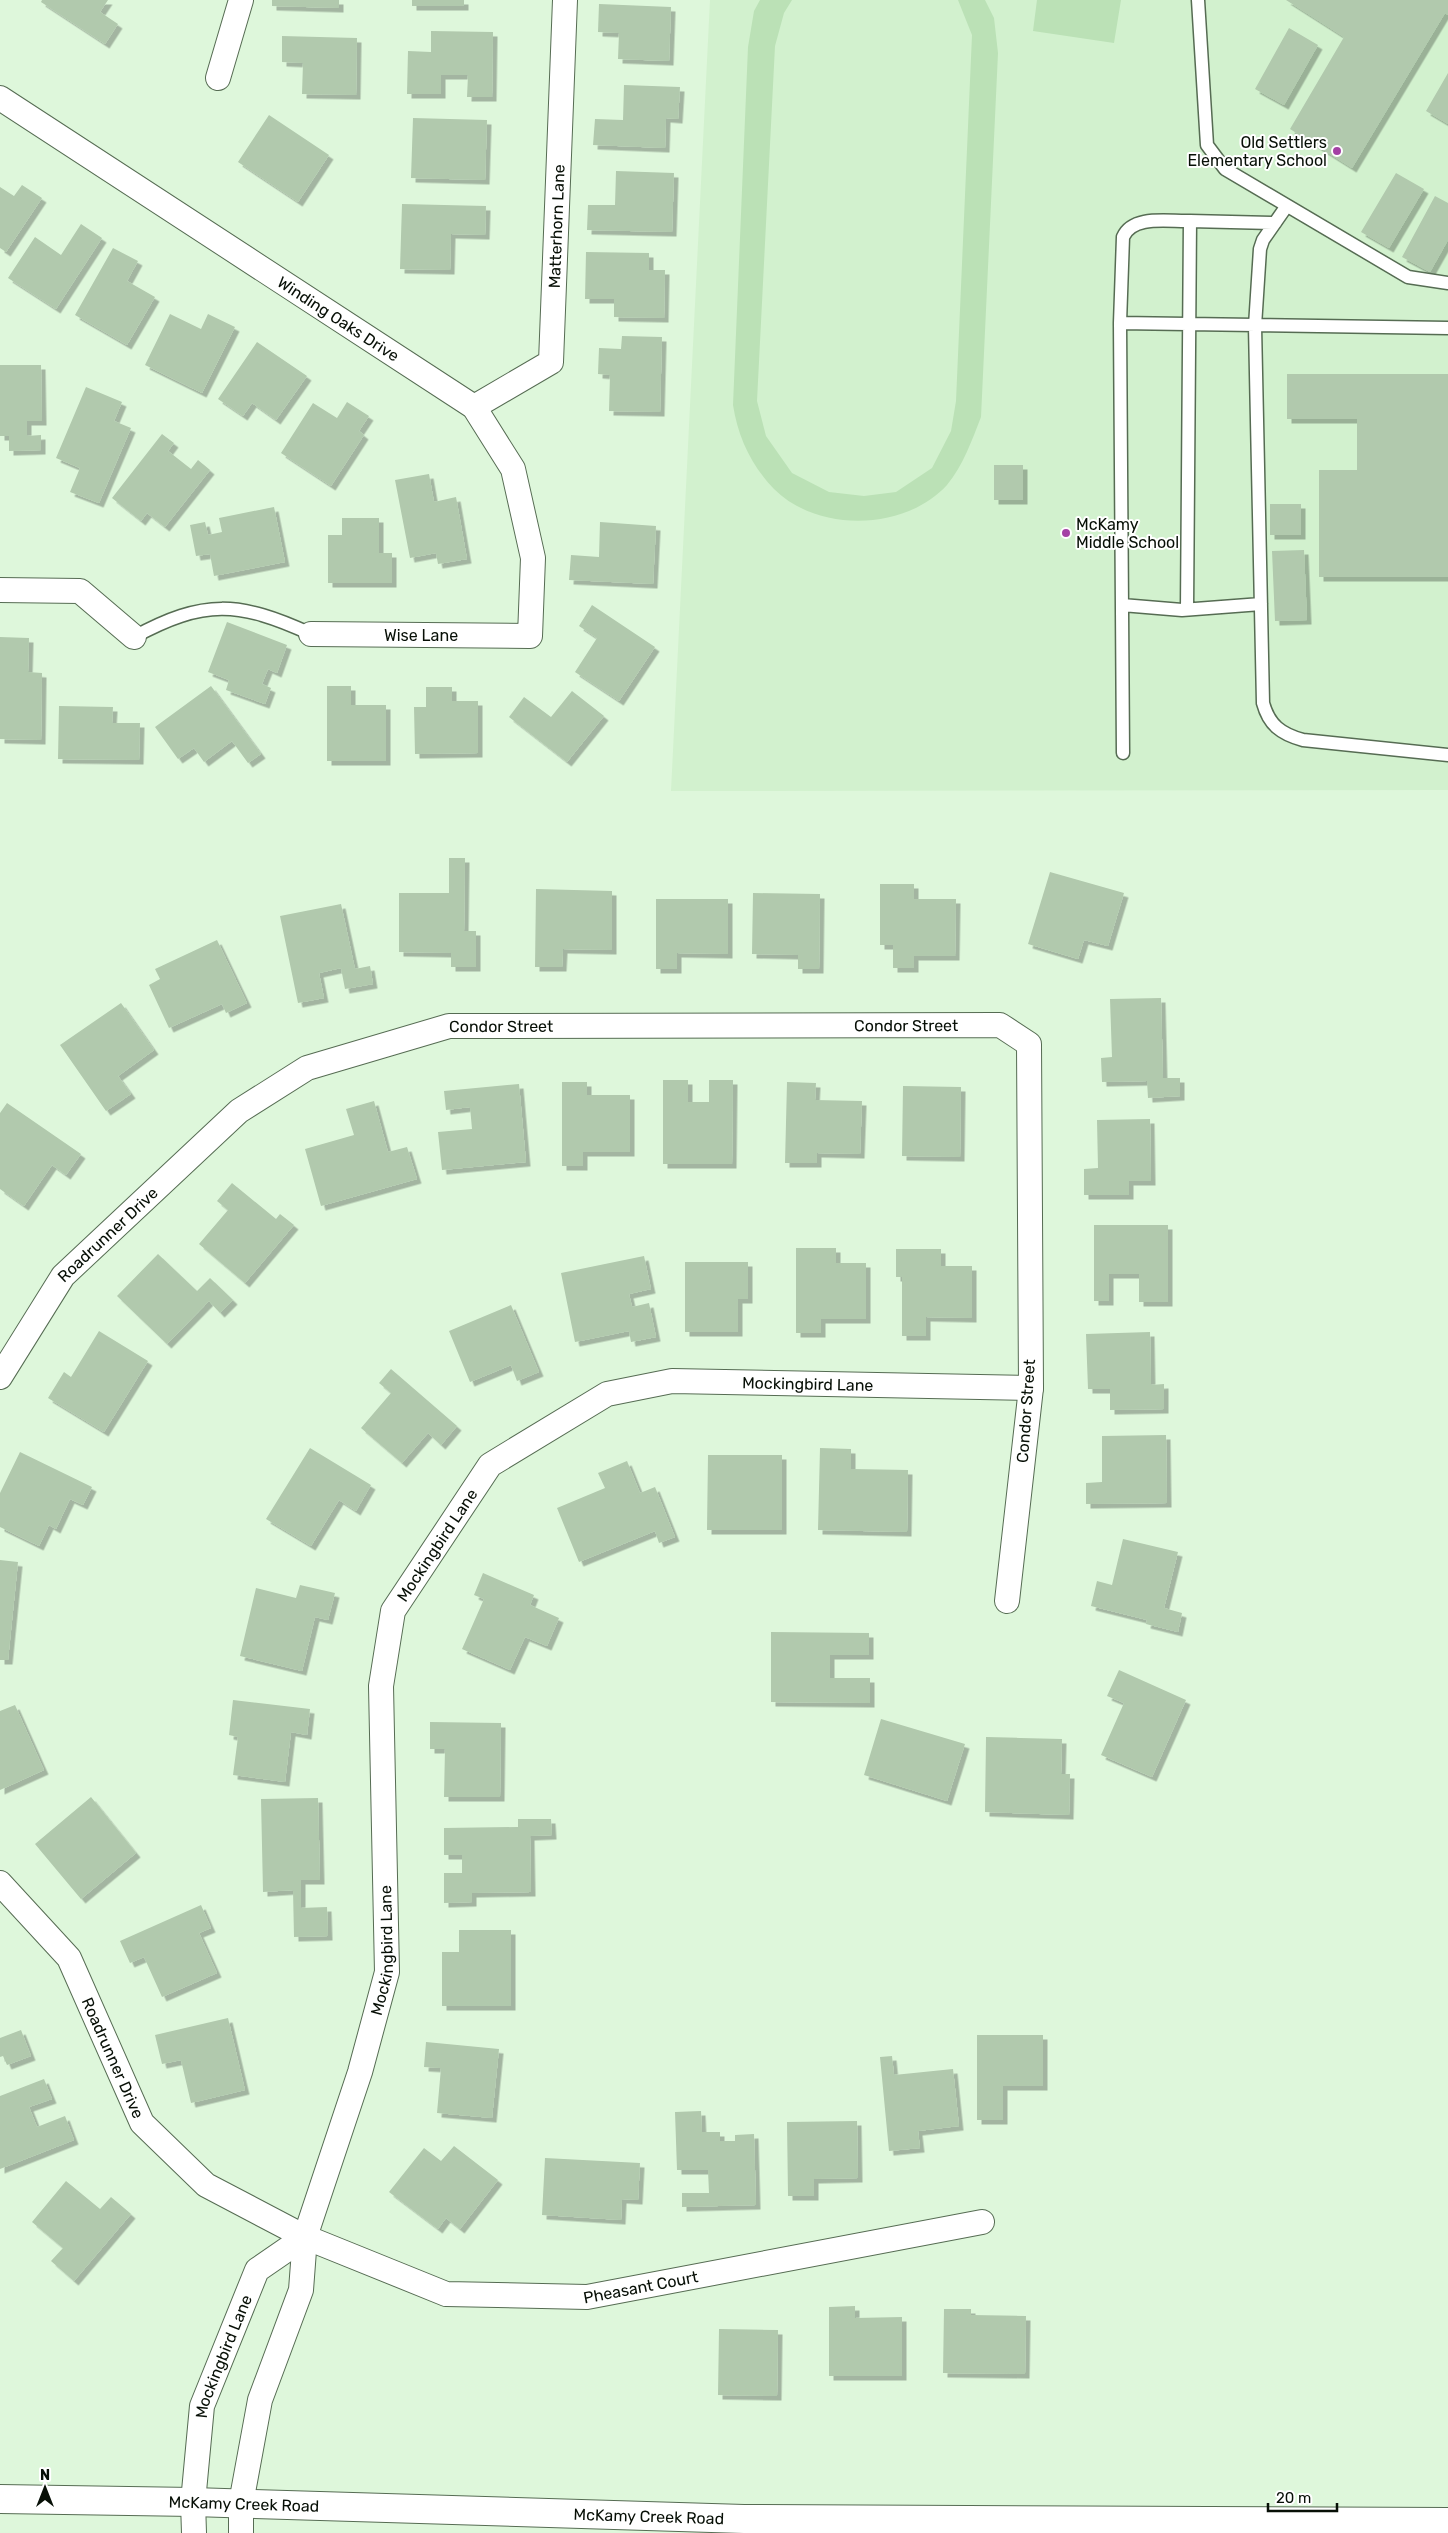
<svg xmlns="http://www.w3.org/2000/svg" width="1448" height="2533" viewBox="0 0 1448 2533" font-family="Rubik,sans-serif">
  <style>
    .built { fill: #d2f1ce }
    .green { fill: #bbe1b6 }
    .building { fill: #b1c9ad; filter: url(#shadow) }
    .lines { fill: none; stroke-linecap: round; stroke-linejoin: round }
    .service-casing { stroke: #566c53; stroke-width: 15 }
    .minor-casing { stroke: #566c53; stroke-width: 26 }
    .tertiary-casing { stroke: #566c53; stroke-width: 30 }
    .service { stroke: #fff; stroke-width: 12 }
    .minor { stroke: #fff; stroke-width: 24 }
    .tertiary { stroke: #fff; stroke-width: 28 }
    .poi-dot { fill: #a440a5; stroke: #fff; stroke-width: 2 }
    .labels { text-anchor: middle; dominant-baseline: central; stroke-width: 4; stroke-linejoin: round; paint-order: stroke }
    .poi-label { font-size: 16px; fill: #070f06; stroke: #fff; text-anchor: end }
    .street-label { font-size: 16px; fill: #070f06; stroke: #fff }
  </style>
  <defs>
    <filter id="shadow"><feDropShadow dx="4.5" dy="4.5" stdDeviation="0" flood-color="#0004"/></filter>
  </defs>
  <rect width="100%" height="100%" fill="#def7db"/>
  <path class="built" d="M710 0H1448V790L671 791Z"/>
  <path class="green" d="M760 0H792L784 13 775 46 757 401 766 436 792 473 829 492 864 496 896 492 932 468 951 431 956 401 972 35 958 0H985L994 18 998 53 981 417C972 440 963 466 947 485 905 531 818 533 774 489 751 465 738 437 733 405L748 47 754 11Z
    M1037 0H1121L1114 43 1033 31Z"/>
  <path class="building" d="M42 0H108L100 12 118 24 105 44 41 2Z
    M272 0H339V8L272 6Z
    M412 0H464V6H412Z
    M1286 0H1448V15L1445 13 1352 168 1290 129 1344 37Z
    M599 4 671 7 669 61 618 59 619 33 598 32Z
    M1289 28 1318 45 1284 105 1255 89Z
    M431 31 493 32 492 97H467L468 75H441V94H407L408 51 431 52Z
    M282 36 357 38 356 95 302 94 303 63 282 62Z
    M1448 73V124L1426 111Z
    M624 85 680 87 678 119 666 118 665 148 593 145 595 119 623 120Z
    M269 115 329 155 298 202 238 162Z
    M413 118 487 120 485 180 411 178Z
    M616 171 674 173 672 232 587 230 588 205H615Z
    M1396 173 1424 189 1389 248 1361 232Z
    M22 185 42 198 6 252 0 248V187L14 196Z
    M1435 196 1448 203V240L1430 272 1402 257Z
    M402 204 486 206 485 235 451 234 450 270 400 269Z
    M81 224 102 238 56 309 8 278 35 237 61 255Z
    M113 248 138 261 127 281 155 297 127 345 75 315Z
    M586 252 649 253V270H665L664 318 614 317V299H585Z
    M170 314 201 329 208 314 235 327 202 393 145 365Z
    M622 336 662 337 660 412 609 411 610 375 598 374 599 348 621 349Z
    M257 342 307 376 276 420 252 403 243 416 218 399Z
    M0 365H41L42 421H27V436L41 435V450L9 451V436H0Z
    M1287 374H1448V577H1319V470H1357V419H1287Z
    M86 387 122 402 114 421 131 428 99 503 70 492 80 468 56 458Z
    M347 402 369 416 359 431 364 435 331 486 281 453 313 403 337 418Z
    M162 434 174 443 168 451 191 469 198 460 210 470 165 527 147 513 141 521 112 498Z
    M994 465H1023V500H994Z
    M429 474 434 502 456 497 467 559 438 564 436 553 410 558 395 480Z
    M1270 504H1301V535H1270Z
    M274 507 285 562 214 576 210 554 196 556 190 525 205 522 208 535 222 532 219 518Z
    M342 518H379V553H392V583H328V535H342Z
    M600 522 656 526 653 584 569 580 571 555 599 557Z
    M1304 550 1307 620 1275 621 1272 551Z
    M592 605 655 647 619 701 575 672 597 638 579 626Z
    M227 622 287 645 277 673 268 669 262 684 271 688 265 704 226 690 229 680 208 672Z
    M0 637 29 638 28 672 42 673 41 740 0 739Z
    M211 686 261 754 248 763 232 741 204 762 194 748 178 759 155 727Z
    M327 686H351V705H386V761H327Z
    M426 687H452V701H478V753L415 754 414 707H426Z
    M572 691 604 716 567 762 509 717 524 697 551 717Z
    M59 706 113 707 112 723H140L139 760 58 759Z
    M449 858H465L464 931H476V967H451V953L399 952V893H449Z
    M1050 872 1124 893 1108 946 1084 940 1078 959 1028 944Z
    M880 884H914V899H956L955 956H914V968H893V945H880Z
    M536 889 612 891V950L563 949 562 967H535Z
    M753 893 820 894 819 969H798V955L752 954Z
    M656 899H728V954L677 953V969H656Z
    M341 904 355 969 370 966 373 984 345 989 341 968 319 973 324 998 298 1003 280 916Z
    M217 940 247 1003 226 1013 222 1004 169 1028 149 985 160 979 155 969Z
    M1161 998 1163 1078H1180V1096L1148 1098 1147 1081 1102 1082 1101 1058 1112 1057 1110 999Z
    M121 1003 154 1050 118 1076 131 1094 106 1111 60 1045Z
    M663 1080H688V1102H709V1080H733L732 1164H663Z
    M562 1082H587V1095H630V1152H583V1166H562Z
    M787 1082 816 1083 815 1100 862 1101 860 1154 817 1153V1163H785Z
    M519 1084 526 1162 442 1170 438 1132 472 1129 470 1107 446 1110 444 1091Z
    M903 1086 961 1087 960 1157 902 1156Z
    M374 1101 388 1152 407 1147 417 1179 321 1206 305 1149 354 1135 346 1109Z
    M7 1103 81 1154 66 1175 52 1165 24 1206 0 1189V1113Z
    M1150 1119 1151 1181H1129V1195H1084V1169L1098 1168 1097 1120Z
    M232 1183 276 1219 280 1214 294 1225 245 1283 199 1244 228 1210 217 1201Z
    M1094 1225H1168V1302H1139V1274H1109V1301H1094Z
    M796 1248H836V1263H866V1319H821V1333H796Z
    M896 1249H941V1266H972V1318L926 1317V1336H902V1277H896Z
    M158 1254 197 1291 210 1278 233 1300 220 1313 209 1301 167 1344 117 1296Z
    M644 1256 651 1289 629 1294 632 1307 649 1303 656 1337 631 1342 629 1331 575 1342 561 1273Z
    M685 1262H748V1299H738V1332H685Z
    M511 1305 539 1372 517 1381 511 1365 470 1382 449 1331Z
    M99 1331 148 1361 104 1432 48 1398 64 1372 71 1377Z
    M1150 1332 1151 1385 1164 1384V1409L1110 1410V1389H1088L1086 1334Z
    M391 1369 457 1426 441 1445 428 1433 402 1463 361 1428 391 1393 379 1383Z
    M1166 1435 1167 1503 1086 1504V1483L1102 1482V1436Z
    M310 1448 371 1485 356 1511 339 1500 311 1546 266 1519Z
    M820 1448 851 1449V1469L908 1470 907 1532 818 1530Z
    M20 1452 92 1487 83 1505 70 1499 56 1529 49 1525 39 1546 0 1527V1493Z
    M708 1455H782V1530H707Z
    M627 1461 640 1493 655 1487 675 1537 659 1543 655 1531 579 1562 557 1508 605 1488 598 1473Z
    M1123 1539 1178 1552 1164 1608 1182 1613 1178 1632 1146 1624 1147 1620 1091 1606 1097 1581 1112 1585Z
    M0 1560 18 1562 8 1660H0Z
    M483 1573 534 1595 530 1605 559 1618 547 1646 525 1637 510 1670 462 1649 484 1599 474 1595Z
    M300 1585 335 1593 328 1620 315 1617 302 1671 240 1656 256 1588 296 1598Z
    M771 1632 869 1633V1655H830V1678H870V1703L771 1702Z
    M1119 1670 1186 1700 1152 1777 1101 1755 1124 1703 1107 1696Z
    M233 1700 310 1709 307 1735 291 1732 285 1782 233 1775 238 1737 229 1735Z
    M15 1705 44 1770 0 1790V1711Z
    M881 1719 965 1744 947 1801 864 1775Z
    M430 1722 501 1723 500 1797H444L445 1749H430Z
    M986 1737 1062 1739 1061 1774H1070L1069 1815 985 1812Z
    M91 1797 136 1853 81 1899 35 1844Z
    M318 1798 320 1880H301V1908L327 1907 328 1936 294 1937 293 1890 263 1892 261 1799Z
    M518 1819H551L552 1835 530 1836 531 1892 472 1893V1902L444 1903V1873H462V1855H444V1828L518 1827Z
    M201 1905 211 1928 199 1933 217 1973 162 1997 144 1957 130 1963 120 1941Z
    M459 1930H511V2006H442V1952H459Z
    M228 2018 245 2090 191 2103 181 2060 162 2064 155 2035Z
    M21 2030 31 2056 7 2065 3 2056 0 2057V2038Z
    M977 2035H1043V2086H1003V2120H977Z
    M426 2042 499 2049 492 2118 437 2113 441 2068 424 2067Z
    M892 2056 894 2075 953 2069 959 2126 918 2131 920 2148 889 2151 880 2057Z
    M44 2079 52 2099 29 2107 37 2127 65 2116 74 2140 0 2169V2096Z
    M701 2111 702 2132H720V2141H735V2135L754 2134 756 2205 682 2207V2193H709L708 2170H677L675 2112Z
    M857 2121 858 2178 814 2179V2196H788L787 2122Z
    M454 2146 498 2180 460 2229 446 2218 438 2229 389 2192 424 2148 441 2161Z
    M545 2158 640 2163 638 2200 622 2199 621 2220 542 2215Z
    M66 2181 100 2209 111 2197 131 2214 74 2281 51 2261 63 2248 32 2222Z
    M855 2306V2318L902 2317V2376H829V2307Z
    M944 2309H971V2315L1026 2316 1025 2374 943 2373Z
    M719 2329 778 2330 777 2396 718 2395Z"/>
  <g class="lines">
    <g class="service-casing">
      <path id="service" d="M1198 0 1207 145 1225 169 1408 277 1448 283
        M1286 207 1263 240 1260 249 1255 326 1263 703C1269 725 1281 734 1303 740L1448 755
        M1120 323 1123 237C1133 214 1170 222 1190 221
        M1122 605 1182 610 1261 604
        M1187 609 1190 221 1275 223
        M134 637C204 599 239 601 311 634
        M1123 753 1120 323 1448 328"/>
    </g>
    <g class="minor-casing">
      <g id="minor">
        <path d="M218 78 241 0"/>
        <path id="s1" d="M0 98 474 407 513 469 533 558 530 636 311 634"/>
        <path id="s2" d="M474 407 551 362 565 0"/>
        <path d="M0 590 80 591 134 637"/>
        <path id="s3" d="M0 1377 63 1276 239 1111 307 1068 449 1026 1000 1025 1029 1044 1031 1388 1007 1601"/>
        <path id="s4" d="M0 1883 69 1958 142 2123 206 2185 305 2237 446 2294 587 2297 982 2222"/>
        <path id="s5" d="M194 2533 193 2502 202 2406 257 2270 305 2237"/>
        <path id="s6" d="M241 2533V2503L260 2400 301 2290 305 2237 360 2072 387 1972 381 1686 393 1611 490 1465 607 1394 672 1381 1031 1388"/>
      </g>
    </g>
    <g class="tertiary-casing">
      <g id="tertiary">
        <path id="s7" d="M0 2499 193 2502 744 2519 1448 2522"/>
      </g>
    </g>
    <use href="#service" class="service"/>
    <use href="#minor" class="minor"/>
    <use href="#tertiary" class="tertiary"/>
  </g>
  <g class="poi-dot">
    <circle cx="1337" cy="151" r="5"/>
    <circle cx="1066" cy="533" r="5"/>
  </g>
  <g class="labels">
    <g class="poi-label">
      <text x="1327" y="142">Old Settlers<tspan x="1327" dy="18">Elementary School</tspan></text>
      <text x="1076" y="524" text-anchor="start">McKamy<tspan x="1076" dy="18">Middle School</tspan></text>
    </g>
    <g class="street-label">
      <text stroke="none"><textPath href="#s2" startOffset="225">Matterhorn Lane</textPath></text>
      <text stroke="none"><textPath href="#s1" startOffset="404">Winding Oaks Drive</textPath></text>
      <text x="421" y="635">Wise Lane</text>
      <text stroke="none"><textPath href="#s3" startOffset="1046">Condor Street</textPath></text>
      <text stroke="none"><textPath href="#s3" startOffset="641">Condor Street</textPath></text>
      <text stroke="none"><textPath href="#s3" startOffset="180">Roadrunner Drive</textPath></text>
      <text stroke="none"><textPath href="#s6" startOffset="1459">Mockingbird Lane</textPath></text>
      <text transform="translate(1026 1411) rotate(-86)">Condor Street</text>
      <text stroke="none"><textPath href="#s6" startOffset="1024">Mockingbird Lane</textPath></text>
      <text stroke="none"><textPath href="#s6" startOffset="604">Mockingbird Lane</textPath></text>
      <text stroke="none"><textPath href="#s4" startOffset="211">Roadrunner Drive</textPath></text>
      <text stroke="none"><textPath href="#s4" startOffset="831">Pheasant Court</textPath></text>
      <text stroke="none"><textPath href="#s5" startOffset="181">Mockingbird Lane</textPath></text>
      <text stroke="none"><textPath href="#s7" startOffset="244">McKamy Creek Road</textPath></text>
      <text stroke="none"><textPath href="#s7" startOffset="649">McKamy Creek Road</textPath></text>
    </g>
  </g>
  <g transform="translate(45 2488)" stroke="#ffffff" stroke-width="4" paint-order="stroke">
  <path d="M0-4L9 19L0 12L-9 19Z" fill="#070f06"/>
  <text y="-8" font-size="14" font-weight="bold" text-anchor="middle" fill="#070f06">N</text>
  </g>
  <path d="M1268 2503v8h69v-8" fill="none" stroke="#070f06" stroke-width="2.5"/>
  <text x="1276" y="2503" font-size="15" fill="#070f06" stroke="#ffffff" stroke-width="4" paint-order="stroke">20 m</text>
</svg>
